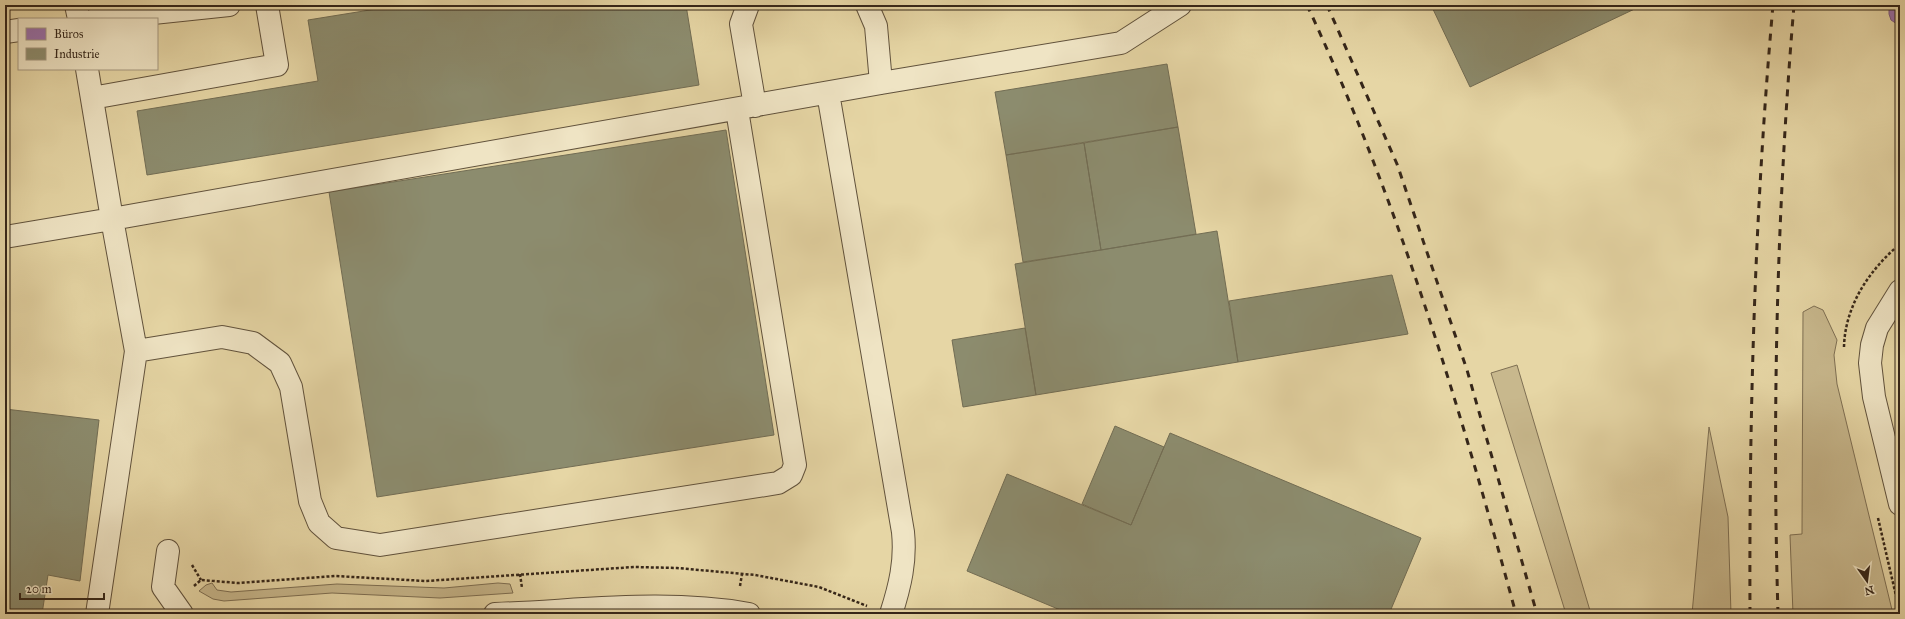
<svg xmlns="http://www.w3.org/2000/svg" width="1905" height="619" viewBox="0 0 1905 619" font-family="'IM FELL Great Primer',serif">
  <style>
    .green { fill: #c8b88d; stroke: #7e6f53 }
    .offices { fill: #9970ab; stroke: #7b5a7f }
    .industry { fill: #8c8c6e; stroke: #726d54 }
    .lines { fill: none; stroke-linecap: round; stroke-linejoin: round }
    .minor-casing { stroke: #61523c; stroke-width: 24 }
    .path { stroke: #352619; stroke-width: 2.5; stroke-dasharray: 3 2; stroke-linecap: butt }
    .minor { stroke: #efe4c4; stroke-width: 22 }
    .rail { stroke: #352619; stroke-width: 3; stroke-dasharray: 7 7; stroke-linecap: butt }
  </style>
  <rect width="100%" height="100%" fill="#e6d6a5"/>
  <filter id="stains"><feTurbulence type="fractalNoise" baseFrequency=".005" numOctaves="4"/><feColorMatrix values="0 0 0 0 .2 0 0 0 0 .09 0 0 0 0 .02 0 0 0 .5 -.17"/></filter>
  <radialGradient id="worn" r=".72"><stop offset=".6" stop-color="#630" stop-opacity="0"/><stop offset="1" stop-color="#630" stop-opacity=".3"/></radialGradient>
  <path class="green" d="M1814 306 1823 310 1837 340 1834 355 1837 384 1893 614H1793L1790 535 1802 534 1803 312Z
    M1517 365 1591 614H1566L1491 373Z
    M1709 427 1728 517 1731 614H1692Z
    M212 583 217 590 231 592 337 584 444 588 498 583 510 584 513 593 440 598 332 593 224 601 213 599 199 591 206 585Z"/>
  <path class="offices" d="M1894 5H1900V53H1897V24L1891 20 1889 14V10Z
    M1900 97V176H1899Z"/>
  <path class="industry" d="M401 5H686L699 85 147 175 137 111 318 81 308 20Z
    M1431 5H1643L1470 87Z
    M1167 64 1178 127 1006 155 995 92Z
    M1178 127 1196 234 1101 250 1084 143Z
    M726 130 774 435 377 497 329 192Z
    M1084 143 1101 250 1023 262 1006 155Z
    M1217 231 1238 362 1036 395 1015 264Z
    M1392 275 1408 334 1238 362 1229 301Z
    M1025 328 1036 395 963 407 952 340Z
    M5 409 99 420 80 581 48 575 42 614H5Z
    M1115 426 1164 447 1131 525 1082 504Z
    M1170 433 1421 538 1389 614H1070L967 571 1007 474 1131 525Z"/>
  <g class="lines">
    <g class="minor-casing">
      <path id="minor" d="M76 5 79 19
        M748 5 741 24 755 106
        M867 5 876 26 881 83
        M96 19 229 5
        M5 32 19 30
        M87 69 112 219 881 83 1121 43 1180 5
        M828 93 903 532C906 561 900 586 891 614
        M92 98 277 65 267 5
        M5 237 112 219 136 351 97 614
        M1900 291 1877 328 1872 345 1870 363 1874 397 1900 504
        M136 351 222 337 253 343 280 363 291 387 310 501 319 523 336 538 380 545 778 483 791 475 795 465 737 110
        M168 551 163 587 182 614
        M495 614C580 611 665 599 749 614"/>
    </g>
    <path class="path" d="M1844 347C1845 306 1869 270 1900 244
      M1878 518 1900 613
      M192 565 201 580
      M520 574 522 588
      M194 586 201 580 238 583 335 576 426 581 634 567 677 568 755 575 819 587 867 606
      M740 586 742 574"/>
    <use href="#minor" class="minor"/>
    <path class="rail" d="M1307 5C1398 200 1460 407 1516 614
      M1327 5 1397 164 1467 370 1537 614
      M1750 614C1749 410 1755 208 1773 5
      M1778 614C1772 411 1777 208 1794 5"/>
  </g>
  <rect width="1905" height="619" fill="none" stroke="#e6d6a5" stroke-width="20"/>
  <rect x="6" y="6" width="1893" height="607" fill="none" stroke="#352619" stroke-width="2"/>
  <rect x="10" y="10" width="1885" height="599" fill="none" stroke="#352619"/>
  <rect x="18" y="18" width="140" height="52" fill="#efe4c4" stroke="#a59880"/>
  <rect x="26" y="28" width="20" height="12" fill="#9970ab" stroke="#a59880"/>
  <text x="54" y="38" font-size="12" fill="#352619">Büros</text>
  <rect x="26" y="48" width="20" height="12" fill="#8c8c6e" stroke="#a59880"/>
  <text x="54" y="58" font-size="12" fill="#352619">Industrie</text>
  <g transform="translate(1867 581) rotate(166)" stroke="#efe4c4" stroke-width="3" paint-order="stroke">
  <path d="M0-3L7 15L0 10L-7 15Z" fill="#352619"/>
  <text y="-6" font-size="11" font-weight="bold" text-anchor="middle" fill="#352619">N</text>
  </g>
  <path d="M20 593v6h84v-6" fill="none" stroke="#352619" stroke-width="2"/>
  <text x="26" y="593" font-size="12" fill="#352619" stroke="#efe4c4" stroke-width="3" paint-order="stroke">20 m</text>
  <rect width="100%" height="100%" filter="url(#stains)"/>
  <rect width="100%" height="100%" fill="url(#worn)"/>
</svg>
